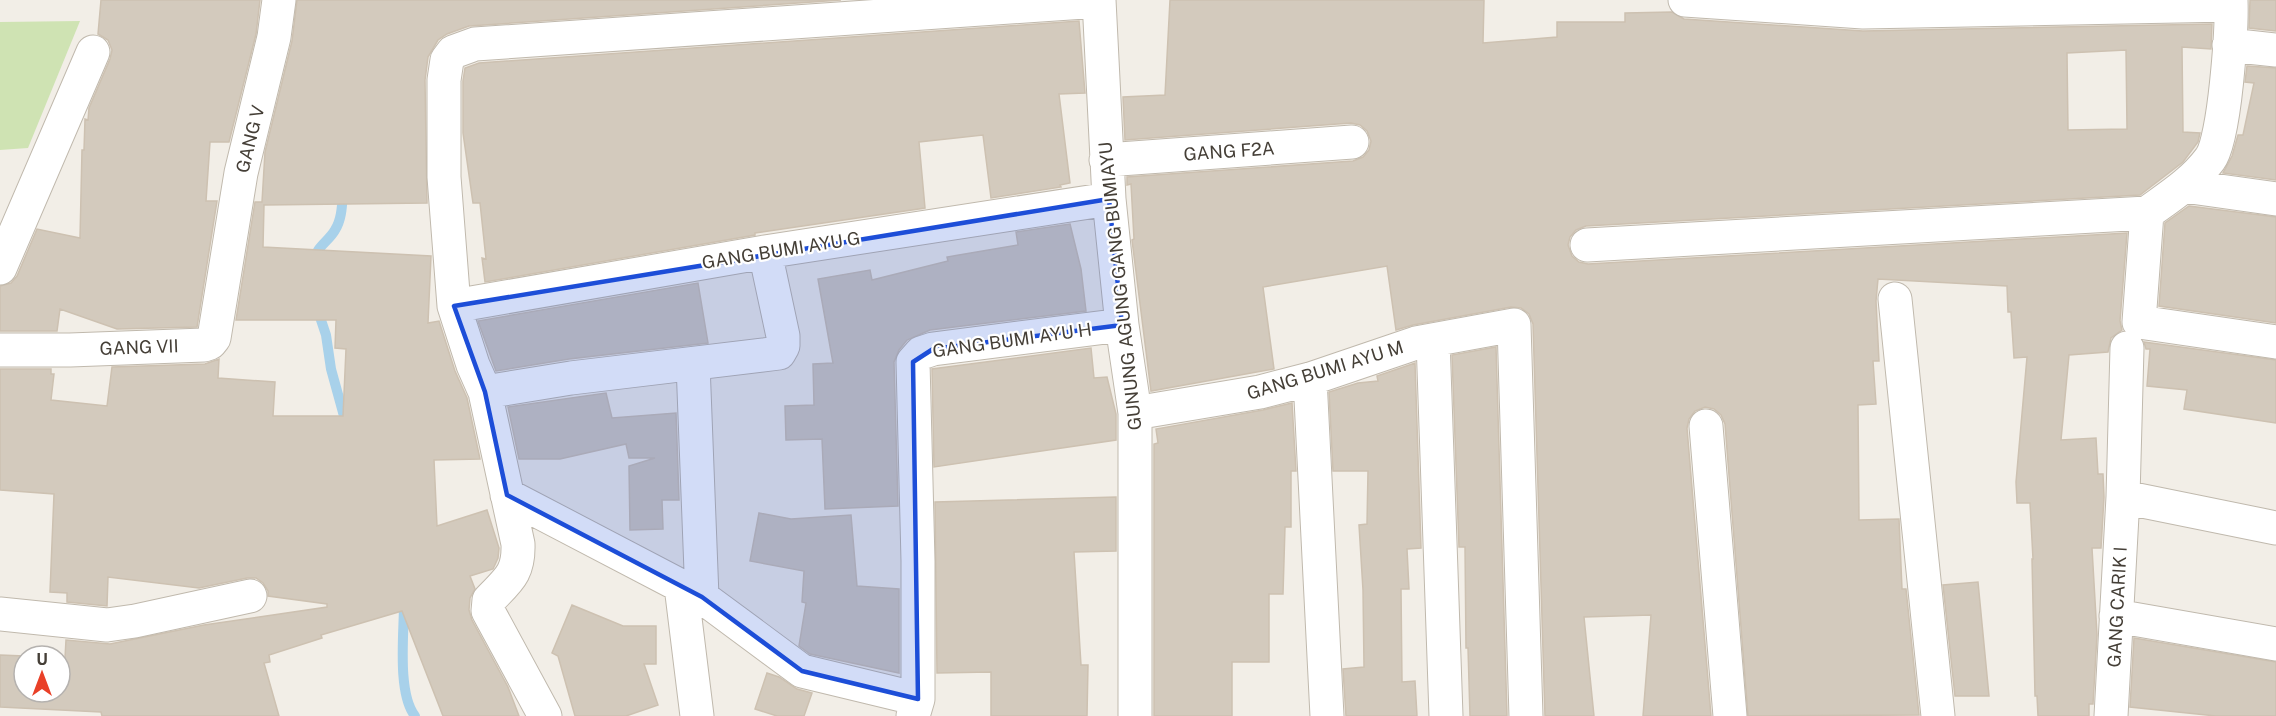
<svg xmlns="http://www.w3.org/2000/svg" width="2276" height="716" viewBox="0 0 2276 716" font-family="'Public Sans',sans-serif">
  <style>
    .green { fill: #cfe3b3 }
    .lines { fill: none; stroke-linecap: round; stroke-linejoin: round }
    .stream { stroke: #a8d1ea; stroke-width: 10 }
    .building { fill: #d3cabd; stroke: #cdc1b1; stroke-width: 1.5; fill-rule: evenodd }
    .minor-casing { stroke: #c0b9ad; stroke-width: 35 }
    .minor { stroke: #fff; stroke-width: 33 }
    .marked { fill: #1d4ed8; fill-opacity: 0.2; stroke: #1d4ed8; stroke-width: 4.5; stroke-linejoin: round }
    .labels { text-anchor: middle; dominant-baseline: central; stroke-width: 4.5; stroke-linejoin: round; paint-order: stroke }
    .street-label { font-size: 18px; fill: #453f37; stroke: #fff }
  </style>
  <rect width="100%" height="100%" fill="#f2eee7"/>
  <path class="green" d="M80 21 28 148 0 150V22Z"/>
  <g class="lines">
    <path class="stream" d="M314 261C315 248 329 241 335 230 342 219 342 205 343 192
      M317 308 326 335 331 369 347 427
      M404 604C404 633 397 693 415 716"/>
  </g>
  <path class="building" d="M101 0H260L256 34 229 142H210L206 201H217L197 327 117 329 60 309 57 331H0V286L11 283 17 276 37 229 80 238 82 150H84L85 119 88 120 89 108 110 59 112 50 108 40 98 34Z
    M297 0H841L469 26 447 34 438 40 428 57 425 80 427 203 264 205 263 247 431 256 428 323 439 321 455 371 467 398 480 459 434 460 437 526 487 510 499 548 498 558 493 569 470 576 475 589 470 598 469 610 472 620 508 687 519 716H443L402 611 321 635 322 638 269 655 270 662 264 663 279 716H102L101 712 0 707V655L24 656V692H60V658H65L66 640 110 644 204 625 327 607V604L268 596V591L263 583 256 578H247L199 588 108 577 107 606 67 602V593L50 592 54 494 0 490V369H51V374H54L51 400 107 406 112 367 205 364 219 359 218 378 275 382 273 416H343L346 349 335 348 336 320H236L255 202H262L265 152 292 41Z
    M1170 0H1484L1483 43 1557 37V22H1625V13L1672 12 1684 19 1863 31 2212 24 2211 49 2182 47 2183 132 2200 133 2198 142 2183 162 2140 195 1586 226 1576 230 1570 237 1568 245 1572 256 1579 262 1588 264 2127 233 2120 321 2122 330 2111 338 2108 352 2069 355 2061 440 2096 438 2098 474H2103L2104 497 2101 548H2092L2097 635 2093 704H2089V716H2038L2037 696H2035L2032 559H2033L2030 503H2017L2016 482 2027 357 2014 358 2011 312H2008L2007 286 1878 279 1876 301 1879 361H1873L1876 404 1858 405 1859 520 1899 519 1902 589H1906L1919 715 1748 716 1725 424 1721 415 1714 409 1705 407 1695 411 1689 419 1687 428 1711 716H1643L1651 615 1584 617 1594 716H1545L1533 324 1529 314 1521 308 1511 307 1413 325 1396 330 1387 266 1263 287 1274 369 1151 391 1132 240 1134 239 1131 184 1127 185V177L1353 161 1363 157 1369 150 1371 141 1367 131 1360 125 1351 123 1125 140 1123 97 1165 95ZM2126 50 2127 129 2068 130 2067 53Z
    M2250 0H2276V31L2249 28Z
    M1079 21 1085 93 1059 94 1070 183 1060 185 1061 187 991 198 983 135 919 142 925 208 755 233V235L485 282 482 258 486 259 480 203H473L463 133V81L465 68 479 63Z
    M2247 66 2276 68V180L2223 173 2232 156 2238 135H2243L2254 83 2245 82Z
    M2189 206 2276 217V323L2159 306 2165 223Z
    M1070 224 1081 269 1086 311 930 330 907 340 899 350 894 362 898 506 825 509 822 439 786 440 785 406 814 405 813 364 833 363 818 279 870 270 872 280 948 261 947 257 1018 245 1016 232Z
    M698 283 708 343 569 359 496 371 478 321Z
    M2144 342 2276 360V423L2184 409 2187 390 2147 386 2150 349H2146Z
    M1496 347 1507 716H1470L1468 648H1466L1465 547H1459L1452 355Z
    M1091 348 1094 378 1107 377 1116 414V440L934 467 932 369Z
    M1415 363 1421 548 1407 549 1409 589H1401L1402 682 1415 681 1417 716H1346L1343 669 1364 667 1363 590 1359 525 1367 524 1368 471H1333L1329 392 1358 383 1378 381 1377 376Z
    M606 393 612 418 676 413 679 500H662L663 529 630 530 629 466 655 458H629L626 444 560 459H519L508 407Z
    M1292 403 1296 471H1291V527H1285L1283 594H1269V662H1232V716H1154V444L1158 443 1156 429 1263 410Z
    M1116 497V551L1074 552 1081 665H1088L1087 716H991V672L937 673 935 502Z
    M759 513 791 519 851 515 857 586 899 589V673L810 654 799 646 806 603 802 602 804 571 750 561Z
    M1978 582 1989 696H1955L1943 585Z
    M572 605 623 626H656V664H644L658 705 626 716H575L558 656 552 653Z
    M2134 638 2276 662V716H2216L2130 707Z
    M767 673 779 677 797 689 812 693 804 716H777L755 709Z"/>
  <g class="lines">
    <g class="minor-casing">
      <path id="minor" d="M1099 0 1109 199 1122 325 1135 413V716
        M1685 0 1863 12 2231 5
        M2229 45 2276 50
        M1106 160 1352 142
        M2184 186 2276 199
        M2147 213 2139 322 2276 342
        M1587 245 2147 213C2169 197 2193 182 2210 159 2225 140 2232 28 2231 0
        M0 268 93 52
        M1895 299 1938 716
        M454 306 765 252 1109 199
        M1433 340 1446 716
        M0 350H70L204 345 210 343 214 338 241 173 274 37 279 0
        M693 364 702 597
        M1310 379 1327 716
        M485 392 571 378 779 353 783 346V336L765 252
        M1135 413 1260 392 1310 379 1416 343 1514 325 1526 716
        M1706 426 1730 716
        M507 495 702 597 802 671 918 699
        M2123 497 2276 528
        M681 586 697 716
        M0 614 107 625 135 621 250 596
        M2116 616 2276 644
        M545 716 488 611 489 600C508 580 519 574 518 544L485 392 473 365 454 306 444 177V80L447 60 453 52 475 44 1099 1
        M913 716 918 699V561L913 362 921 353 933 349 1122 325
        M2111 716 2123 497 2127 348"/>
    </g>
    <use href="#minor" class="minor"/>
  </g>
  <path class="marked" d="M1109 199 1122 325 933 349 913 362 918 699 802 671 702 597 507 495 485 392 454 306Z"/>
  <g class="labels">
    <g class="street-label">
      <text transform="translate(250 139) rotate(-76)">GANG V</text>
      <text transform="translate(1229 151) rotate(-4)">GANG F2A</text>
      <text transform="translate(781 250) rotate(-9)">GANG BUMI AYU G</text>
      <text transform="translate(1120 286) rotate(-96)">GUNUNG AGUNG GANG BUMIAYU</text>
      <text transform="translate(1012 340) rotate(-8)">GANG BUMI AYU H</text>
      <text transform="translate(139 347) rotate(-2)">GANG VII</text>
      <text transform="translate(1325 370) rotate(-17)">GANG BUMI AYU M</text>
      <text transform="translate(2117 607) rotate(-87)">GANG CARIK I</text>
    </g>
  </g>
  <g transform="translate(42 674)"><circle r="28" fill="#ffffff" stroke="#b5b2af" stroke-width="1.5"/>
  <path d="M0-4.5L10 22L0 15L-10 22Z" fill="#e94028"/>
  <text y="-9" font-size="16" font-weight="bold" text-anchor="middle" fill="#453f37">U</text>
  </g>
</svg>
